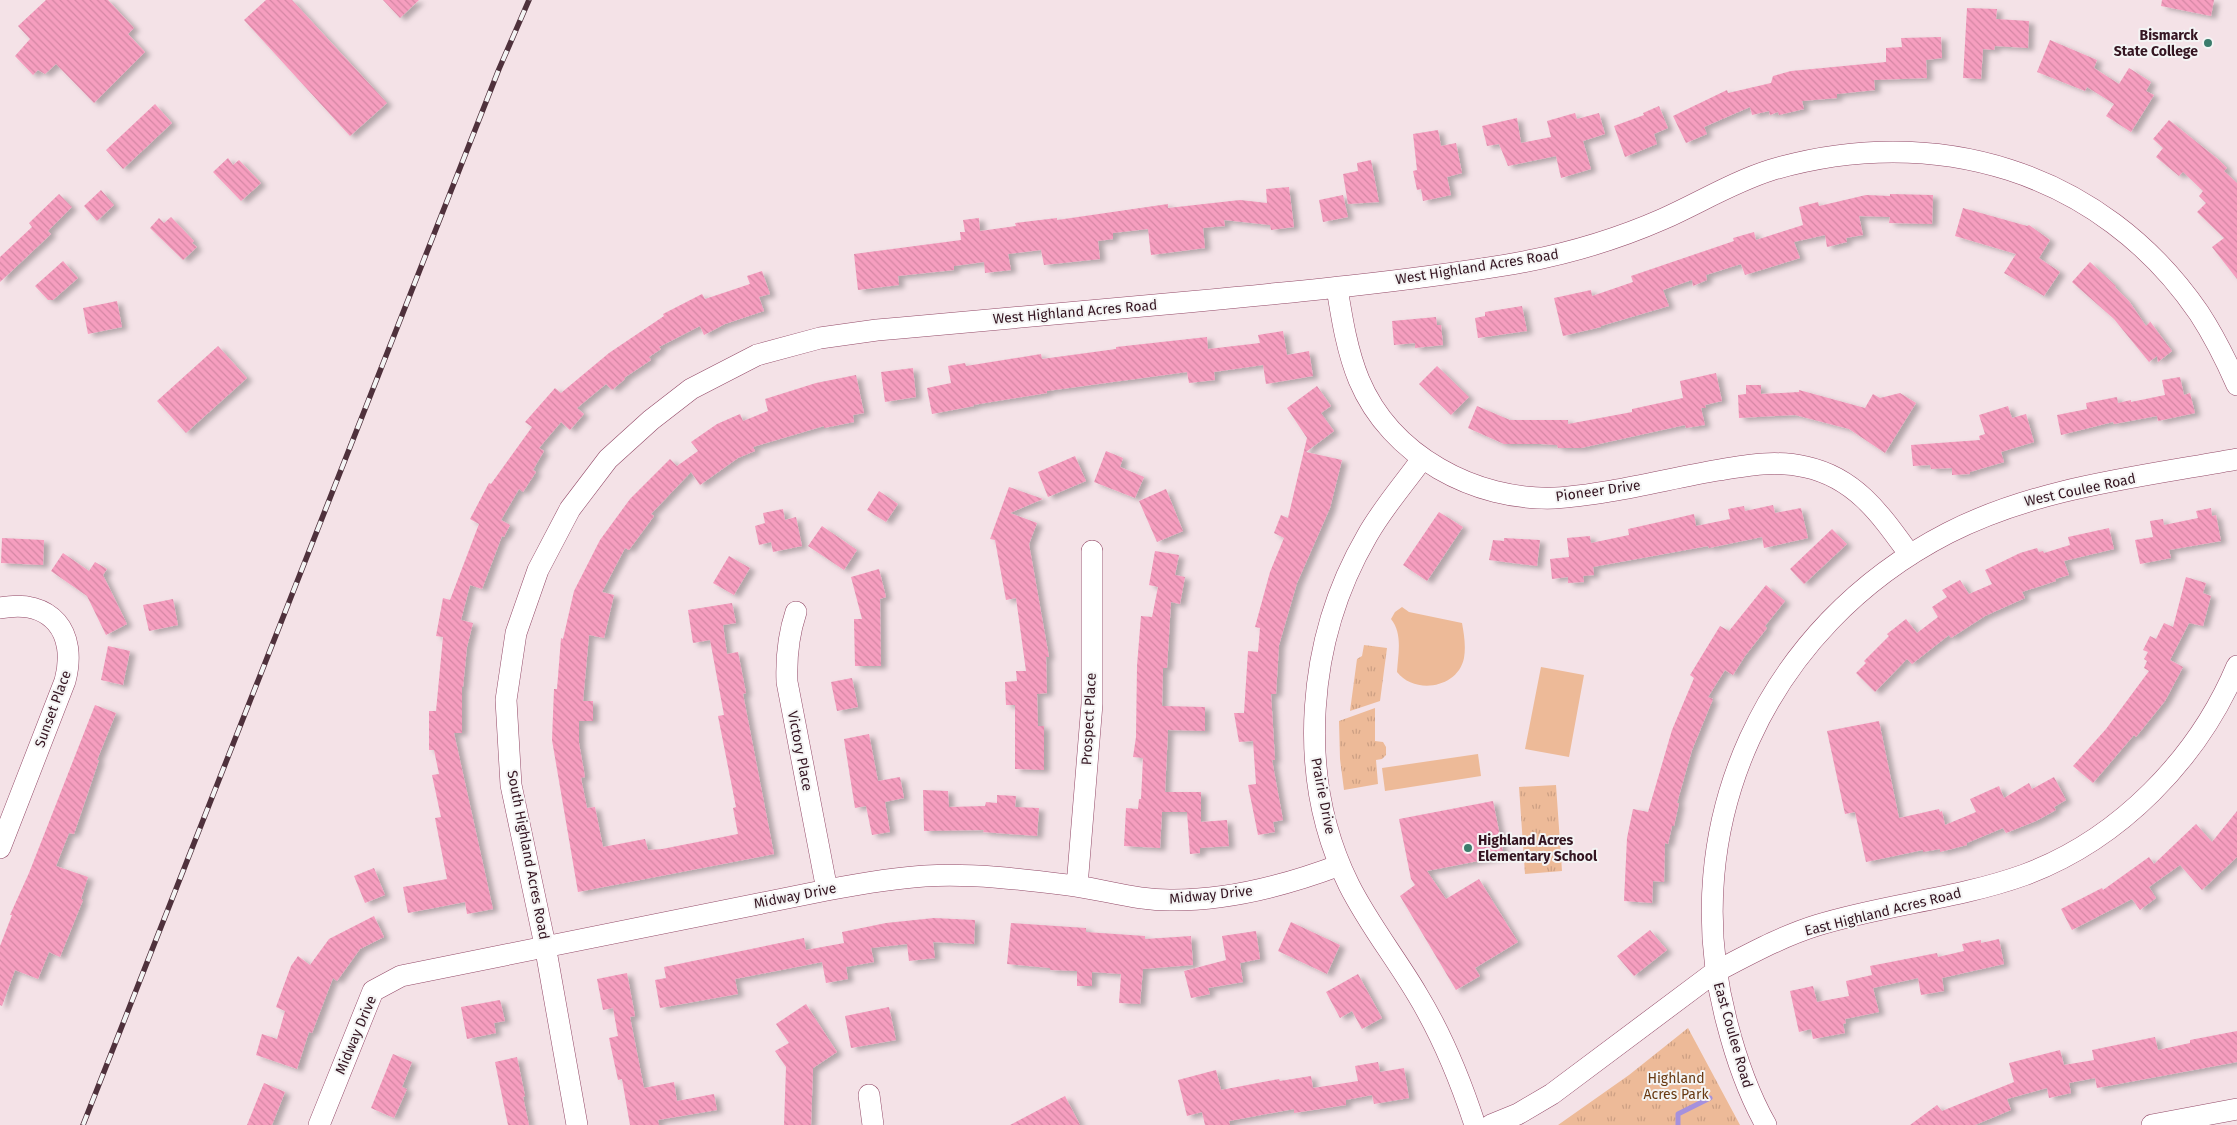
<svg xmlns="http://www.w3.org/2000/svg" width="2237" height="1125" viewBox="0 0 2237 1125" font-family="'Fira Sans',sans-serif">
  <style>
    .green { fill: #edba98 }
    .park { fill: url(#park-tufts) }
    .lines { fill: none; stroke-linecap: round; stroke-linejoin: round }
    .stream { stroke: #a591dd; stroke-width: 5 }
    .building { fill: url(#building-back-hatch); filter: url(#shadow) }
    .minor-casing { stroke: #934967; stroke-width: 22 }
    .minor { stroke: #fff; stroke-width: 21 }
    .rail-casing { stroke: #4f313c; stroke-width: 5.5 }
    .rail { stroke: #f4f4f4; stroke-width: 4; stroke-dasharray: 11; stroke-linecap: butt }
    .poi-dot { fill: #3b7c6c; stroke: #f4f4f4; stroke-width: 2 }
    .labels { text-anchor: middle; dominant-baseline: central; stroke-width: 4; stroke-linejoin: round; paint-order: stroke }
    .poi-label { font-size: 14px; font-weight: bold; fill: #341521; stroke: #f4f4f4; text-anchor: end }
    .street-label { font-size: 14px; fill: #341521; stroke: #f4f4f4 }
    .park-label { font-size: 14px; fill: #683911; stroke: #f4f4f4 }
  </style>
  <defs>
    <pattern id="park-tufts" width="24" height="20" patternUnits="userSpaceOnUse" patternTransform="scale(1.25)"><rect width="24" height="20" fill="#edba98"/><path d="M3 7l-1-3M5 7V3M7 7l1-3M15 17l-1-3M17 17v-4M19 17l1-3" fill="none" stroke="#cc9f83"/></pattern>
    <pattern id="building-back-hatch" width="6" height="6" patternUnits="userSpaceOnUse" patternTransform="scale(1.25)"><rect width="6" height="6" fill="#f69ebf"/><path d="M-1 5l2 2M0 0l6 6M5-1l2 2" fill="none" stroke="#d487a4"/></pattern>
    <filter id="shadow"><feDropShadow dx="5.5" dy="3" stdDeviation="2.5" flood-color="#0004"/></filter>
  </defs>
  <rect width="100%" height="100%" fill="#f4e2e7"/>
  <path class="green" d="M1402 607 1409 612 1462 623C1464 634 1466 646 1464 658 1458 688 1415 695 1397 672 1398 654 1403 634 1391 619L1395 612Z
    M1541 667 1584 675 1569 757 1525 749Z
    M1478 754 1481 776 1385 791 1382 768Z"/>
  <path class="park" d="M1364 645 1387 648 1380 701 1350 711 1357 659 1362 656Z
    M1375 708V741L1383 742 1386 747V755L1382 759 1376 760 1378 784 1344 790 1340 759 1339 721Z
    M1556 785 1562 871 1525 874 1519 787Z
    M1688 1028 1740 1125H1558L1629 1075Z"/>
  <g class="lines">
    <path class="stream" d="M1678 1125V1114L1710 1098"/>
  </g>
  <path class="building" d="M46 0H108L134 28 128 34 145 52 94 103 56 64 45 74 38 70 33 75 15 56 30 39 18 26Z
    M266 0H292L387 103 350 136 244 20Z
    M383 0H419L400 18Z
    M2162 0H2214L2211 16 2161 6Z
    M1967 8 1997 9 1996 19 2029 21 2028 48 1995 46 1994 50 1983 49 1981 79 1963 78Z
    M1941 37 1942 58 1926 60 1927 78 1874 80 1875 90 1837 94V98L1802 101 1804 109 1779 115 1778 112 1770 115 1769 111 1752 115 1750 107 1704 127 1707 134 1686 143 1673 116 1727 90 1728 93 1771 83 1773 76 1791 71 1886 62V48L1902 47 1901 38Z
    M2050 40 2097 60 2094 68 2119 84 2129 68 2151 82 2146 91 2154 95 2131 132 2106 116 2114 104 2087 87 2085 91 2037 72Z
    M155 104 172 123 123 169 106 150Z
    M1659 106 1668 128 1654 134 1657 144 1625 157 1614 126 1644 115 1643 113Z
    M1575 113 1577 119 1599 113 1605 134 1583 141 1591 169 1561 178 1556 156 1508 166 1499 144 1487 146 1482 126 1517 118 1521 143 1551 137 1547 121Z
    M2169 120 2219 160 2227 168 2224 171 2237 183V279L2212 247 2224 238 2197 212 2206 203 2199 196 2203 191 2183 172 2179 176 2156 157 2163 148 2153 139Z
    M1438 130 1441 146 1456 143 1462 173 1447 177 1451 195 1423 201 1421 189 1417 190 1413 171 1417 170 1413 134Z
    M228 158 233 165 239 160 261 183 241 201 213 172Z
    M1371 160 1379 202 1348 204 1343 174 1358 171 1357 163Z
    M1289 187 1294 227 1271 230 1270 225 1224 220 1225 226 1203 228 1205 248 1151 255 1148 229 1113 233V239L1098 241 1100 259 1044 265 1041 250 1008 254 1011 270 985 273 984 262 954 266V270L898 276 899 285 858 290 854 254 961 240 960 232H965L963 220 979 218 980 231 1016 226 1015 223 1057 218V220L1168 204V208L1240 200 1267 203 1266 189Z
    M101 190 114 205 97 221 84 206Z
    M59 194 72 207 48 231 51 234 0 282V257L32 227 29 223Z
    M1890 194 1933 195 1932 224 1889 223 1890 217 1859 216 1863 235 1846 238 1847 242 1827 247 1825 235 1794 242 1800 258 1745 275 1741 264 1706 275 1707 280 1693 286 1692 280 1663 290 1669 306 1601 326V327L1563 336 1554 298 1591 290 1592 296 1633 282 1631 276 1734 241 1733 238 1754 232 1756 240 1803 225 1799 207 1818 202 1819 206 1866 195 1890 196Z
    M1343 195 1348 217 1323 222 1319 200Z
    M1963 208 2027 226 2029 225 2050 240 2039 258 2060 272 2044 296 2004 273 2016 254 1955 236Z
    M171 217 194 241 192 243 197 247 183 260 150 228 159 218 164 223Z
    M63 261 78 278 53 300H48L35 286Z
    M2090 262 2116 286 2115 287 2129 301 2146 326 2150 322 2149 320 2172 351 2158 362 2157 356 2149 362 2114 319 2072 282Z
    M762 271 770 294 759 297 764 311 725 324 704 335 700 326 659 347 661 349 649 357 651 360 624 378 625 379 612 390 606 384 577 408 584 414 570 430 561 422 539 448 544 451 533 470 536 472 523 492 519 489 501 520 510 525 504 537 502 536 482 589 470 585 461 620 473 623 467 647 463 687 462 686V733H454L493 909 467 914 465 902 408 913 403 887 447 879 435 818 441 817 432 775 439 774 434 750H429V711H436L443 637 436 636 443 598 450 600 479 524 470 519 489 483 491 484 532 427 525 422 555 388 561 393 609 353 664 316 663 314 702 294 705 299 750 284 747 276Z
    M117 301 122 327 88 334 83 308Z
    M1522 306 1527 331 1478 338 1475 318 1485 316V312Z
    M1436 317 1437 325H1441L1443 345 1415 348V343L1394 345 1392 321Z
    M1283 331 1287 355 1309 351 1313 376 1266 384 1263 365 1214 372 1215 380 1189 383 1187 372 1047 391V393L973 405 974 406 932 414 927 388 951 383 948 366 965 363 966 366 1041 354 1042 359 1116 349V347L1207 337 1208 349 1260 343 1258 335Z
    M218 346 247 378 186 433 157 401Z
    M1437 366 1469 397 1451 415 1419 384Z
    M913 368 916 397 885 402 881 372Z
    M1716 373 1722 401 1705 405 1706 408H1701L1705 425 1686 428 1685 425 1581 448H1558L1557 445 1541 444H1504L1468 428 1477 406 1510 420H1568V424L1632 412V409L1683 398 1680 381Z
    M856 375 864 413 853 415 854 422 824 428V426L753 447 755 451 738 458 700 485 691 472 651 514 654 516 629 550 625 548 602 592 614 595 604 638 589 635 583 701H593V721H579V743L585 777 581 778 587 808 595 807 603 847 645 839 648 850 662 849 738 834 733 808 736 807 718 716 724 715 710 640 693 643 688 610 732 603 736 623 723 625 727 654 738 652 746 693 743 694 774 854 578 892 552 740 554 689H557L561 638 563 639 574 591 600 540 630 499 670 459 677 466 698 451 691 442 717 424 740 414 743 421 768 411 765 399 816 383Z
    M2180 377 2184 395 2190 393 2195 413 2158 421 2157 416 2114 424 2113 422 2061 435 2057 415 2087 409 2086 403 2117 397 2118 403 2131 400V402L2165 395 2162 380Z
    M1746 385H1761V394L1799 392V390L1865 408 1873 394 1880 398 1900 393 1916 403 1885 453 1849 429 1795 415 1739 418 1738 395 1746 394Z
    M1317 386 1331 406 1321 413 1334 431 1306 452 1342 460 1330 508 1297 583 1279 645 1276 694H1271L1275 760H1272L1283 820 1273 822 1275 832 1258 835 1248 785 1256 784 1253 741 1239 742 1234 713H1244L1248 651 1258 652 1260 628 1255 627 1270 572 1284 538 1274 533 1281 515 1288 518 1307 438 1287 408Z
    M2008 406 2012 418 2026 414 2034 442 2001 452 2004 462 1970 472V474L1952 475V468L1931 469 1930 465 1913 466 1911 445 1980 440 1979 436 1985 434 1979 415Z
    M1106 451 1123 458 1120 467 1144 477 1135 498 1094 482Z
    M1075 456 1086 481 1048 497 1038 472Z
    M1009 487 1043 499 1010 513 1037 523 1029 544 1049 657H1046L1047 693 1037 694 1038 726H1044V770L1015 769V705H1006L1005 682 1017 681 1016 671H1026L1016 598 1006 600 995 540 990 539Z
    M1166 489 1183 531 1157 542 1139 501Z
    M879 491 898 504 886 522 867 510Z
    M1773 505 1775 513 1801 508 1808 538 1764 548 1762 537 1709 548 1708 546 1593 567 1594 575 1583 576 1584 582 1568 583V577L1552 579 1550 559 1569 557 1567 538 1590 536 1591 543 1629 535 1628 529 1677 518 1694 514 1696 526 1730 519 1728 509 1744 506 1745 511Z
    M2211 508 2212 516 2216 515 2221 541 2169 550 2171 558 2140 564 2135 540 2153 537 2150 521 2163 519 2164 525 2198 518 2196 511Z
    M783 509 785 520 796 517 802 546 773 552 771 542 759 545 755 526 765 523 763 513Z
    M1439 512 1463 527 1427 581 1403 565Z
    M822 526 857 550 844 570 808 546Z
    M2109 528 2114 549 2064 561 2069 575 2055 579 2056 581 2022 592 2025 598 1985 616 1951 638 1949 635 1912 664 1907 659 1875 692 1856 673 1866 663 1864 661 1889 636 1887 634 1906 619 1917 633 1938 617 1932 607 1947 597 1942 590 1960 580 1969 594 1992 584 1985 570 2020 553 2037 548 2039 552 2043 551 2044 553 2070 545 2068 537Z
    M1832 529 1847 544 1804 584 1790 569Z
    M2 538 44 540 43 565 1 563Z
    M1504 538 1540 540 1537 566 1489 560 1493 540 1504 541Z
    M1155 551 1179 555 1175 575 1185 577 1180 604 1171 602 1167 668H1163L1162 706 1205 707V731L1168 730 1165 792H1201V822L1227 820 1229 846 1200 848V853L1190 854 1187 812H1162L1160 848 1124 846 1126 808 1138 809 1139 799H1141L1143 758 1133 757 1136 737 1137 666 1141 616 1152 617 1158 587 1149 585Z
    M63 553 89 571 95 562 107 569 103 575 127 624 106 635 87 596 51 571Z
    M729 556 750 568 734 595 713 583Z
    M879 569 886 597 880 599 881 666H855L854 619H862L851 577Z
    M2186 577 2206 583 2203 593 2211 596 2203 626 2189 623 2170 660 2183 667 2165 701 2136 737 2134 735 2093 783 2073 766 2106 729 2149 671 2144 668 2147 661 2144 659 2148 652 2143 650 2150 636 2156 639 2164 623 2173 627Z
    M1766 585 1785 601 1765 626 1767 628 1745 656 1733 675 1725 670 1708 697 1713 699 1692 750 1677 803H1679L1674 826H1672L1668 844 1665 843 1664 882 1653 881 1652 903 1624 901 1627 838 1633 809 1648 812 1672 730 1694 678 1690 675 1720 626 1729 631Z
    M173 599 178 625 149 631 143 605Z
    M108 646 130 651 123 685 101 680Z
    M852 678 858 707 837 711 831 682Z
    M95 705 116 713 97 760H99L74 834 69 833 56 866 88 877 81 899 83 900 60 957 49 952 38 979 15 970 2 1006 0 1005V946L12 915H10L29 873Z
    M1879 721 1899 818 1939 809 1940 812 1942 811 1945 825 1976 812 1970 799 1999 786 2004 798 2029 783 2032 789 2054 777 2066 800 2054 807 2056 810 2036 821 2006 833 2003 828 1967 843V845L1940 852V849L1923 852V850L1866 862 1855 812 1845 814 1827 731Z
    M869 734 878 781 900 777 904 798 885 802 890 832 872 835 866 806 855 808 844 739Z
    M923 790 948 791 949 807 985 806 986 802 997 803V795L1016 796 1015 807 1039 808 1037 836 983 832 984 830 924 831Z
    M1493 801 1504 856 1427 871 1446 899 1479 879 1518 942 1475 968 1480 976 1456 990 1400 896 1415 885 1411 879 1399 819Z
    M2237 811V857L2202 890 2180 865 2149 887 2156 898 2140 910 2132 899 2072 930 2061 909 2102 888 2103 890 2149 857 2154 864 2196 824 2212 842Z
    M374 868 385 895 365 903 354 876Z
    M374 916 384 937 360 949 337 981 333 978 312 1033 309 1032 297 1069 256 1055 262 1034 277 1039 285 1011 276 1007 291 966 298 956 310 965 329 939Z
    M934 918 975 920 974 944 933 942 935 958 909 961 907 944 871 948 874 962 846 967 848 979 826 983 822 962 735 979 738 994 660 1008 655 980 666 978 664 967 804 938 806 950 844 943 842 932 886 923Z
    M1291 922 1340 945 1327 974 1278 951Z
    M1011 923 1086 928V932L1145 936V939L1191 936 1193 965 1143 969 1140 1004 1119 1003 1121 974 1092 972V986H1077V971L1050 970V968L1007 964Z
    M1650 930 1667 950 1634 976 1617 956Z
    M1256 931 1260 959 1240 963 1243 982 1208 988 1210 994 1191 998 1184 971 1226 960 1222 936Z
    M1999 939 2004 964 1942 978 1944 991 1921 995 1918 978 1873 988 1879 1012 1845 1019 1846 1023 1843 1024 1845 1033 1813 1039 1811 1029 1799 1032 1790 991 1813 986 1817 1002 1849 996 1846 981 1872 975 1870 966 1937 953 1938 957 1964 951 1962 944 1981 940V943Z
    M627 973 635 1016 630 1017 644 1088 674 1082 677 1101 714 1094 717 1110 658 1120 659 1125H630L622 1079 618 1080 609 1038 618 1036 613 1008 603 1010 597 979Z
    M1358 974 1382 1018 1362 1029 1352 1011 1340 1018 1326 992Z
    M500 1000 505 1021 494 1023 496 1033 467 1039 461 1007Z
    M806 1004 837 1052 813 1068 811 1125H784L786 1067 775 1051 789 1043 776 1024Z
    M889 1007 896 1040 851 1048 845 1016Z
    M2237 1031V1062L2097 1088 2095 1078 2069 1083 2071 1093 2049 1098 2047 1088 2007 1099 2011 1110 1975 1125H1910L1937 1105 1942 1111 2014 1082 2009 1063 2060 1050 2064 1065 2094 1060 2092 1050 2155 1037 2158 1050 2190 1043V1040Z
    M393 1054 412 1062 402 1087 407 1089 394 1118 371 1108Z
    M517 1057 525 1096 523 1097 529 1125H508L495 1062Z
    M1378 1062 1380 1072 1404 1068 1409 1098 1374 1104 1372 1095 1346 1100V1105L1294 1113V1109L1229 1121 1230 1125H1205L1202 1112 1187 1116 1178 1080 1216 1070 1221 1090 1279 1079 1280 1081 1311 1076 1313 1088 1358 1081 1355 1066Z
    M264 1083 285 1092 272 1125H247Z
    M1065 1096 1080 1125H1010Z"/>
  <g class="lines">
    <g class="minor-casing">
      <path id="minor" d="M1337 288C1342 319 1347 351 1359 380 1391 456 1475 501 1555 498 1573 497 1593 494 1611 491 1647 485 1683 476 1719 470 1748 465 1776 460 1806 467 1856 478 1881 515 1910 555
        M1422 459C1404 484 1382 509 1367 536 1307 639 1295 776 1349 885 1368 923 1395 957 1417 994 1442 1035 1460 1079 1475 1125
        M0 608C51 598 78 632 65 681L0 848
        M796 612C788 636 786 657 787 682L827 890
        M1077 886 1092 704V551
        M869 1095 873 1125
        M319 1125 373 991 401 976 827 890C859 884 892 878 925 876 975 873 1027 880 1076 886 1109 891 1141 901 1174 900 1231 900 1287 885 1340 865
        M577 1125 545 945 511 785 506 700 516 633 538 570 570 509 608 459 651 420 691 389 757 355 820 338 877 330C981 321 1085 311 1188 302 1295 292 1401 282 1506 265 1560 256 1613 241 1663 219 1699 203 1733 182 1771 170 1934 122 2101 170 2199 313 2214 336 2226 360 2237 385
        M1491 1125 1518 1114 1552 1094 1715 972C1748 955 1782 936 1818 925 1886 904 1957 899 2024 875 2119 840 2198 759 2237 666
        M1766 1125C1748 1093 1736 1058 1727 1023 1674 825 1767 626 1948 533 2038 487 2140 477 2237 459
        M2152 1125 2237 1109"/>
    </g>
    <use href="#minor" class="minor"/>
    <g class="rail-casing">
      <path id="rail" d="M83 1125 499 69 529 0"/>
    </g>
    <use href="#rail" class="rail"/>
  </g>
  <g class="poi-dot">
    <circle cx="2208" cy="43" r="5"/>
    <circle cx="1468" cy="848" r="5"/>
  </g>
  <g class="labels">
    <g class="poi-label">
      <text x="2198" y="35">Bismarck<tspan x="2198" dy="16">State College</tspan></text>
      <text x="1478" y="840" text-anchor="start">Highland Acres<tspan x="1478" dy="16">Elementary School</tspan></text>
    </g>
    <g class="street-label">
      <text transform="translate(1477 267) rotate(-9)">West Highland Acres Road</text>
      <text transform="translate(1075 312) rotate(-5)">West Highland Acres Road</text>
      <text transform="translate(2080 490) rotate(-12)">West Coulee Road</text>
      <text transform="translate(1598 491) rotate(-8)">Pioneer Drive</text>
      <text transform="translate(53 709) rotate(-70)">Sunset Place</text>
      <text transform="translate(1089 719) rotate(-87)">Prospect Place</text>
      <text transform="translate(800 751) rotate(79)">Victory Place</text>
      <text transform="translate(1323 796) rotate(79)">Prairie Drive</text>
      <text transform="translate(528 855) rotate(79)">South Highland Acres Road</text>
      <text transform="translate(1211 895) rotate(-6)">Midway Drive</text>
      <text transform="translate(795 896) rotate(-11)">Midway Drive</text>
      <text transform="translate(1883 912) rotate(-14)">East Highland Acres Road</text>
      <text transform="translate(356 1035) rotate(-67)">Midway Drive</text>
      <text transform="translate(1733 1035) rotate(74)">East Coulee Road</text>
    </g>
    <g class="park-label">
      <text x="1676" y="1078">Highland<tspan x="1676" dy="16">Acres Park</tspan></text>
    </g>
  </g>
</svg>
